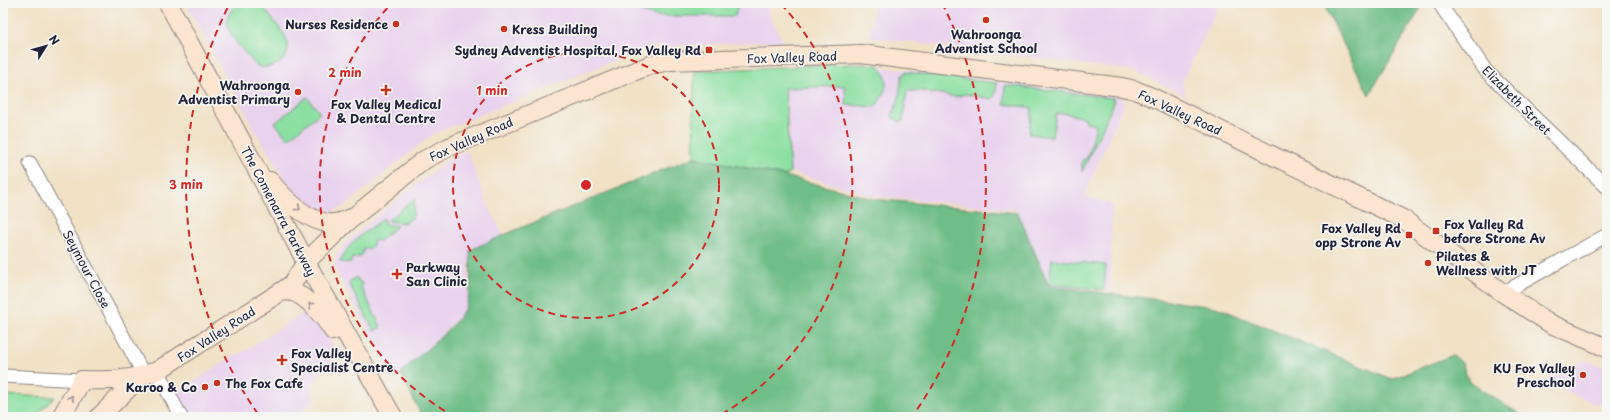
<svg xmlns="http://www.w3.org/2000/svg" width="1610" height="420" viewBox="0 0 1610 420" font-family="'Playpen Sans',sans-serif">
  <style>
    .built { fill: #e9d2ee }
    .green { fill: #8bdfa1; stroke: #56806e }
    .forest { fill: #70be87; stroke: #497061 }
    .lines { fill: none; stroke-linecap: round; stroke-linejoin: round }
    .street-casing { stroke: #8a8280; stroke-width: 15 }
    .secondary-casing { stroke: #8a8280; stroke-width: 20 }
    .street { stroke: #fff; stroke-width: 13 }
    .secondary { stroke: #fce5d0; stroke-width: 18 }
    .oneway { stroke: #9a8d8d }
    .ring { fill: none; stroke: #d62828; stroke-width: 2; stroke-dasharray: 7 5 }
    .poi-dot { fill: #c8321e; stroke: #f6f6f2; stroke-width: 1.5 }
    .labels { text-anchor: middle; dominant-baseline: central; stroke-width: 3.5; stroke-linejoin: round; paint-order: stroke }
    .poi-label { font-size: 12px; font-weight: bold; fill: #22223b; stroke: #f6f6f2; text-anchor: end }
    .street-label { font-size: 12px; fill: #22223b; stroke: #f6f6f2 }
    .centre { fill: #d62828; stroke: #f6f6f2; stroke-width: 2 }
    .ring-label { font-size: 12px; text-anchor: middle; font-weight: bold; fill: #d62828; stroke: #f6f6f2; stroke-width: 3.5; stroke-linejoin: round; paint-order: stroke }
  </style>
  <rect width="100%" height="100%" fill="#f6f6f2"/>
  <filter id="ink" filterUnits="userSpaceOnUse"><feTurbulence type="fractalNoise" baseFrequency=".025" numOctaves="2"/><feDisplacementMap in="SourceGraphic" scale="8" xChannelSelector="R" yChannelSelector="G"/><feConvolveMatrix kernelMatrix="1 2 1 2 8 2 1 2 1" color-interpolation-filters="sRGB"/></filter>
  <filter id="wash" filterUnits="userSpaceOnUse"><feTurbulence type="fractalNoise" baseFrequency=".012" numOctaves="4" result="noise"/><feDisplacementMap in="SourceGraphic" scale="16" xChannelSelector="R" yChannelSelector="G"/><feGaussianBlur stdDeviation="0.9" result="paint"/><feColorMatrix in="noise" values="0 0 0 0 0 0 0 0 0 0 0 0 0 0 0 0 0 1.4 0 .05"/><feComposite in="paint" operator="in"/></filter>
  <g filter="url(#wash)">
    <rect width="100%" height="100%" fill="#f1e1c5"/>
    <path class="built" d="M186 3H769V15L783 41 648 47 433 134 343 207 329 213 319 212 309 207 293 191 281 173 256 132Z
      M874 3H1217L1219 6 1182 82 1186 96 1135 71 870 37Z
      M867 65 1121 97 1124 104 1084 196 1112 204 1110 291 1050 286 1017 210 870 195 790 172 784 67Z
      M467 151 489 208 503 235 470 250 468 299 464 311 448 329 401 373 393 378 334 267 336 256 345 244 361 229 447 160Z
      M308 310 313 313 338 353 310 386 315 399 295 417H191L178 392 236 354 237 356Z
      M1585 360 1607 368V404L1592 403 1546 382Z"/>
    <path class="green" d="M240 3C245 3 253 1 258 4 264 6 267 13 271 17 276 24 284 32 287 40 293 60 273 71 257 66 243 50 209 20 240 3Z
      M631 3H739L735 16H657C646 14 639 12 631 3Z
      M848 64 878 65C892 79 886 93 875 107L846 105 845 86 785 88 790 172 785 176 694 157 693 104 695 71Z
      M905 72 997 83 995 95 992 99 965 94 956 97 936 93 931 94 924 91H907L903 121 900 122 893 118 892 115 898 102 902 76Z
      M1005 85 1113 98 1114 103 1082 172V160L1086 159 1091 147 1096 125 1087 123 1085 118 1065 113 1056 114 1052 137 1029 134 1032 108 1004 104Z
      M307 97 320 113 288 139 275 123Z
      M415 198 413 217 405 223 387 221Z
      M384 218V224L397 226 379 241 374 240 373 245 369 249H363V254L357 258H352L351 263 340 262C347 242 369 230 384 218Z
      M1052 259 1106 265 1104 290 1049 284Z
      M356 277 362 284 361 287 381 327 374 331 349 284 350 281Z
      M3 395 55 397 34 417H3Z"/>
    <path class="forest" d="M1323 3H1424L1369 95Z
      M694 157 785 176 874 199 1018 213 1049 286 1216 307 1392 379 1453 355 1462 363 1469 382 1524 417H422L401 373C419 353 463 325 468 299 472 284 470 266 470 250L513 231Z"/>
  </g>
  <g filter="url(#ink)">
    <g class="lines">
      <g class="street-casing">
        <path id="street" d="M1439 3 1486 71 1607 187
          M30 163 144 375
          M1503 293 1607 235
          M157 371 181 417
          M3 376 82 380"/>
      </g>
      <g class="secondary-casing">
        <path id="secondary" d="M168 3 306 262 393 417
          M270 181C284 198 304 219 327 223 334 224 344 221 351 218
          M282 291C285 292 289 291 292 292 306 295 326 319 333 331
          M61 417 82 380C110 381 130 380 157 371L282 291 292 284 306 262 346 223 424 160 449 147 650 65 670 61 861 54 1122 87 1135 90 1152 97 1403 219 1503 293 1551 324 1607 348
          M99 417 140 377"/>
      </g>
      <use href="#street" class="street"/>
      <use href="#secondary" class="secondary"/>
    </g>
    <defs><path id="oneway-chevron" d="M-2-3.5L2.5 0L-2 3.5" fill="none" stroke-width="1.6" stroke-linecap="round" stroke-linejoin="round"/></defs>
    <g class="oneway">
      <use href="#oneway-chevron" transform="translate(298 208) rotate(38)"/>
      <use href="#oneway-chevron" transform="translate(311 305) rotate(-142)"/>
      <use href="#oneway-chevron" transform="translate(71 398) rotate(-62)"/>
    </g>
  </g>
  <g class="ring">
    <circle cx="586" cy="185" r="133"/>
    <path d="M455 417A266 266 0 0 1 391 4M781 4A266 266 0 0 1 717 417"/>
    <path d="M258 414A400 400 0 0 1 230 3M942 3A400 400 0 0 1 914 414"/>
  </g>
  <g class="poi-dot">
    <circle cx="986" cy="20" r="4"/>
    <circle cx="396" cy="24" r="4"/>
    <circle cx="504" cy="29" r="4"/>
    <rect x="705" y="46" width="8" height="8" rx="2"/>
    <path d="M384 84h4v4h4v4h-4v4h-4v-4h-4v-4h4z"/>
    <circle cx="298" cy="92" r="4"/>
    <rect x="1432" y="227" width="8" height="8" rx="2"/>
    <rect x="1405" y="231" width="8" height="8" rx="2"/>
    <circle cx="1428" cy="263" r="4"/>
    <path d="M395 268h4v4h4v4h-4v4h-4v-4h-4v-4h4z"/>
    <path d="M280 354h4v4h4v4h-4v4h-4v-4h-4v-4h4z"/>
    <circle cx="1583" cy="375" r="4"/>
    <circle cx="217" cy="383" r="4"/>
    <circle cx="205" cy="387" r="4"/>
  </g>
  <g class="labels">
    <g class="poi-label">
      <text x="388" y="24">Nurses Residence</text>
      <text x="512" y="29" text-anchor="start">Kress Building</text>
      <text x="986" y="34" text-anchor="middle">Wahroonga<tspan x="986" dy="14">Adventist School</tspan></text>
      <text x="701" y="50">Sydney Adventist Hospital, Fox Valley Rd</text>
      <text x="290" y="85">Wahroonga<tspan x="290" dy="14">Adventist Primary</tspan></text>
      <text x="386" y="104" text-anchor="middle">Fox Valley Medical<tspan x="386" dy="14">&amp; Dental Centre</tspan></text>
      <text x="1444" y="224" text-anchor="start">Fox Valley Rd<tspan x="1444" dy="14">before Strone Av</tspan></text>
      <text x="1401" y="228">Fox Valley Rd<tspan x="1401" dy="14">opp Strone Av</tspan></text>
      <text x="1436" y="256" text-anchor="start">Pilates &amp;<tspan x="1436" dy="14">Wellness with JT</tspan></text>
      <text x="406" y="267" text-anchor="start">Parkway<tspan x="406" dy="14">San Clinic</tspan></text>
      <text x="291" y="353" text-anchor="start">Fox Valley<tspan x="291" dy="14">Specialist Centre</tspan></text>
      <text x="1575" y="368">KU Fox Valley<tspan x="1575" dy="14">Preschool</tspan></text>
      <text x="225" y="383" text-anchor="start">The Fox Cafe</text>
      <text x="197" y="387">Karoo &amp; Co</text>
    </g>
    <g class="street-label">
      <text transform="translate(792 57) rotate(-2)">Fox Valley Road</text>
      <text transform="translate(1517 100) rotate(45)">Elizabeth Street</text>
      <text transform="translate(1180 112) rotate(25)">Fox Valley Road</text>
      <text transform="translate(471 139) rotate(-24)">Fox Valley Road</text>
      <text transform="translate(279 211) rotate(62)">The Comenarra Parkway</text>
      <text transform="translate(87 269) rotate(62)">Seymour Close</text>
      <text transform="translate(216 334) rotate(-33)">Fox Valley Road</text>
    </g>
  </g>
  <circle cx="586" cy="185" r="6" class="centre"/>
  <g class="ring-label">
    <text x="345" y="77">2 min</text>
    <text x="492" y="95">1 min</text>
    <text x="186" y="189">3 min</text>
  </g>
  <rect width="1610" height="420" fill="none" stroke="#f6f6f2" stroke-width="16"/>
  <g transform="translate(46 46) rotate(53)" stroke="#f6f6f2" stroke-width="3" paint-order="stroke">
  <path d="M0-3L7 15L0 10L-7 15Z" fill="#22223b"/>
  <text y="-6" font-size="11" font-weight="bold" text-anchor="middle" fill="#22223b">N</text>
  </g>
</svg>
